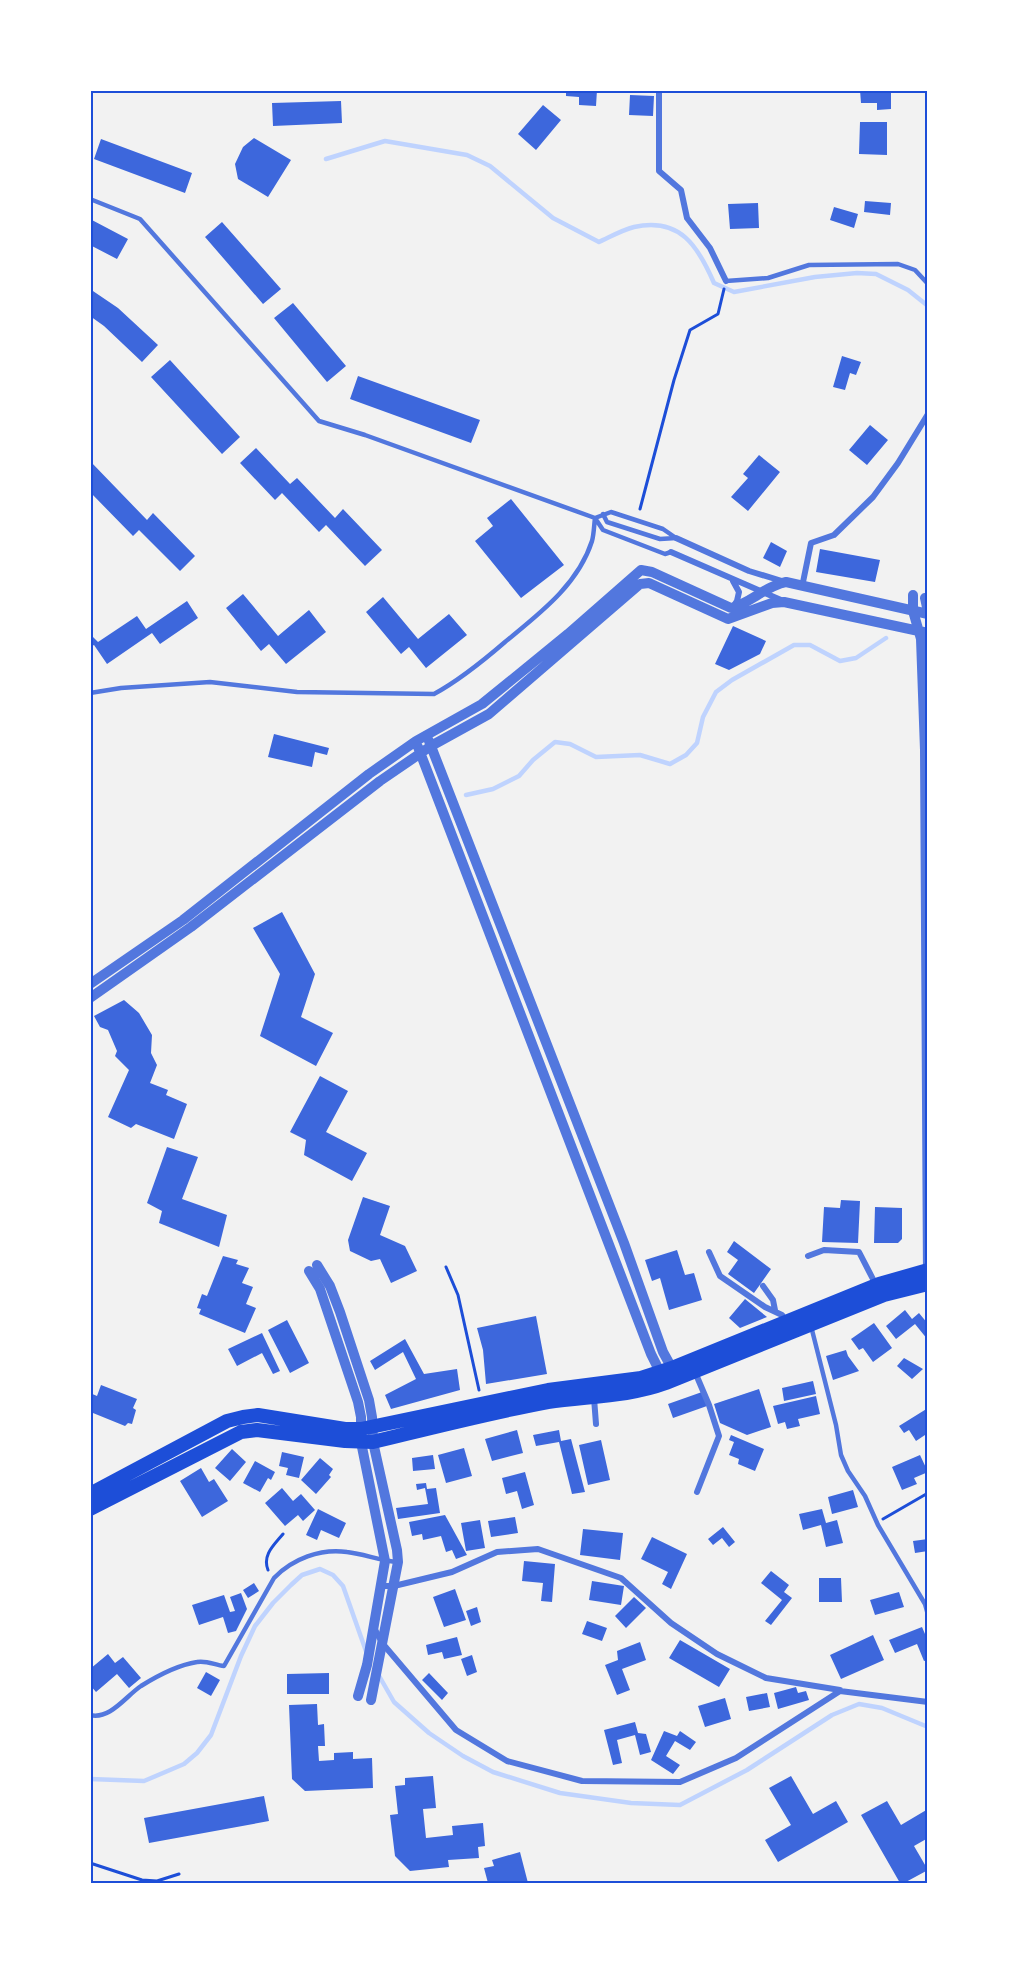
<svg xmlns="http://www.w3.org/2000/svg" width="1018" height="1973" viewBox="0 0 1018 1973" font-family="Figtree,sans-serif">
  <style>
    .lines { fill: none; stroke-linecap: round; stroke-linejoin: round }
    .stream { stroke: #bfd3fe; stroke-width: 4.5 }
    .building { fill: #3d67dc }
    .path { stroke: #1d4ed8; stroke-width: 3 }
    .service { stroke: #5277de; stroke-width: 4.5 }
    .minor { stroke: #5277de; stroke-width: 6 }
    .tertiary { stroke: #5277de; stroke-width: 10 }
    .primary { stroke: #1d4ed8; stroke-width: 14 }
    .neatline { fill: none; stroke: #1d4ed8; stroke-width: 2 }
  </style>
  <rect width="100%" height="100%" fill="#f2f2f2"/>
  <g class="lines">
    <path class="stream" d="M326 159 385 141 467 155 490 166 553 218 599 242C610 237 622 230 634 227 680 217 698 246 714 283L734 292 815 277 857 273 876 274 908 290 928 306
      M466 795 493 789 519 776 533 760 555 742 570 744 596 757 640 755 670 764 686 755 697 743 703 717 716 692 732 680 794 645H810L840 661 856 658 886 638
      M378 1674 394 1702 429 1733 463 1756 493 1772 560 1793 631 1803 680 1805 747 1770 832 1715 859 1704 882 1708 928 1727
      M90 1779 144 1781 184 1764 197 1753 211 1735 241 1656 255 1626 273 1603 291 1585 302 1575 320 1569 333 1575 343 1586 367 1654"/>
  </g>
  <path class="building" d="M566 90H597L596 106 579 105V97L566 96Z
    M860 90H891V109L877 110V103H861Z
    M630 95 654 96 653 116 629 115Z
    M341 101 342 123 273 126 272 103Z
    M543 105 561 120 536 150 518 134Z
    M860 122H887V155L859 154Z
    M254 138 291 160 268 197 238 179 235 164 243 147Z
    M101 139 192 173 185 193 94 159Z
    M865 201 891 203 890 215 864 212Z
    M758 203 759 228 730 229 728 204Z
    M834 207 858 214 854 228 830 220Z
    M90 219 128 239 117 259 90 245Z
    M222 222 281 289 263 304 205 237Z
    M90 289 118 308 158 345 142 362 104 326 90 316Z
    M293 303 346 366 327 382 274 318Z
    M842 356 861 362 856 375 850 373 845 390 833 387Z
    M170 360 240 437 222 454 151 377Z
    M358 376 480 420 471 443 350 399Z
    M870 425 888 440 867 465 849 450Z
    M256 448 290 484 297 478 335 518 343 509 382 550 365 566 326 525 319 532 282 493 275 500 240 463Z
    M759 455 780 472 748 511 731 497 748 478 743 474Z
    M90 461 147 520 153 513 195 556 180 571 139 530 133 536 90 492Z
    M511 499 564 565 521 598 475 541 493 526 487 518Z
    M771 542 787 551 780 567 763 558Z
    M820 549 880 560 875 582 816 572Z
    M243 594 278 636 309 610 326 632 286 664 269 644 261 651 226 608Z
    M383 597 418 639 449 614 467 635 426 668 409 647 401 654 366 612Z
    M187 601 198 618 160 644 152 633 107 664 94 645 90 647V634L98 642 137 616 146 629Z
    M733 626 766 641 760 654 729 670 715 664Z
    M274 734 329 748 327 755 315 752 312 767 268 757Z
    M282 912 315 974 301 1017 333 1033 316 1066 260 1036 280 974 253 928Z
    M124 1000 139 1013 152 1035 151 1053 157 1065 150 1083 168 1090 166 1095 187 1104 174 1139 136 1124 131 1128 108 1117 129 1070 115 1056 117 1051 108 1030 100 1027 94 1016Z
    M320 1076 348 1091 326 1132 367 1153 352 1181 304 1155 306 1140 290 1132Z
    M167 1147 198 1157 182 1199 227 1215 219 1247 159 1223 162 1211 147 1203Z
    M363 1197 390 1206 380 1235 405 1246 417 1271 391 1283 380 1259 371 1261 350 1251 348 1240Z
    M841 1200 860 1201 858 1243 822 1242 824 1207 840 1208Z
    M875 1207 902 1208V1239L898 1243H874Z
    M734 1241 771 1269 754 1293 728 1274 738 1260 727 1252Z
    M677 1250 685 1275 694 1273 702 1300 669 1310 660 1278 652 1281 645 1260Z
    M223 1256 238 1260 236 1264 249 1268 242 1283 253 1287 246 1304 256 1308 245 1333 199 1314 201 1309 197 1308 202 1294 207 1296Z
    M745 1299 767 1317 740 1328 729 1318Z
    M905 1310 912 1319 919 1313 928 1324V1340L915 1324 896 1339 886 1326Z
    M536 1316 547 1374 486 1384 483 1350 477 1328Z
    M287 1320 309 1363 290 1373 268 1330Z
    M874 1323 892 1348 873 1362 863 1348 859 1350 851 1339Z
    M262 1333 280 1371 273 1374 262 1353 237 1366 228 1349Z
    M405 1339 424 1374 457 1369 460 1390 391 1409 385 1395 416 1379 403 1352 375 1370 370 1361Z
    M846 1350 848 1356 859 1371 833 1380 826 1356Z
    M904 1358 923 1369 912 1379 897 1366Z
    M813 1381 816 1394 784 1401 782 1388Z
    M101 1385 137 1399 133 1408 136 1410 132 1424 128 1423 125 1426 93 1413 90 1418V1393L97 1396Z
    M759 1389 771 1427 747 1435 720 1423 714 1404Z
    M702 1392 707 1406 673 1418 668 1404Z
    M816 1396 820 1414 798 1419 800 1426 787 1429 785 1422 778 1424 773 1406Z
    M928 1408V1433L916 1441 909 1430 904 1433 899 1426Z
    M517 1430 523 1453 492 1461 485 1439Z
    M559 1430 561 1441 571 1439 585 1492 572 1494 559 1442 536 1446 533 1435Z
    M731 1435 764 1449 755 1471 738 1464 739 1459 729 1455 734 1442 729 1440Z
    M601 1440 610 1480 588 1485 579 1445Z
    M464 1448 472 1476 446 1483 438 1455Z
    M232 1449 246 1462 230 1481 215 1468Z
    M282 1452 304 1457 299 1478 286 1475 288 1468 279 1466Z
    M433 1455 435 1469 413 1471 412 1458Z
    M920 1455 928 1472 914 1478 917 1484 902 1490 892 1467Z
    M320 1458 333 1469 329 1475 331 1477 316 1494 301 1480Z
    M255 1461 275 1472 271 1480 268 1478 260 1492 243 1483Z
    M201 1468 209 1482 214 1479 228 1501 202 1517 180 1481Z
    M525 1472 534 1505 522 1509 517 1491 506 1494 502 1478Z
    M426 1483 427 1489 436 1488 440 1513 398 1519 396 1508 428 1504 425 1488 417 1490 416 1484Z
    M282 1488 293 1501 301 1494 315 1510 303 1521 298 1515 285 1526 265 1503Z
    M853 1490 858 1507 832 1514 828 1497Z
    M318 1509 346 1523 339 1538 321 1530 317 1540 306 1535Z
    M822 1509 826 1523 837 1520 843 1543 826 1547 821 1525 803 1530 799 1514Z
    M445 1515 467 1555 456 1559 452 1550 446 1552 441 1536 423 1540 422 1534 412 1536 409 1522Z
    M515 1517 518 1533 491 1537 488 1521Z
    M480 1520 485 1548 466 1551 461 1523Z
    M723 1527 735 1542 729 1547 722 1538 713 1545 708 1539Z
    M583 1529 623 1533 620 1560 580 1555Z
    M652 1537 687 1554 671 1589 662 1584 668 1572 641 1559Z
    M928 1539V1551L915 1553 913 1541Z
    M524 1561 555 1564 552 1602 541 1601 543 1583 522 1581Z
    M771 1571 789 1585 784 1592 792 1598 771 1625 765 1621 782 1600 761 1583Z
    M819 1578H841L842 1602H819Z
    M592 1581 624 1586 621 1605 589 1600Z
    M254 1583 259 1591 248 1598 243 1590Z
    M455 1589 466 1620 444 1627 433 1597Z
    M899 1592 904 1607 875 1615 870 1600Z
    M241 1593 247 1609 236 1631 228 1633 223 1617 199 1625 192 1605 224 1595 230 1612 235 1611 230 1597Z
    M634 1597 646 1608 626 1628 615 1616Z
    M477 1607 481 1622 471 1626 466 1611Z
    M587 1621 607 1628 602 1641 582 1634Z
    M922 1627 928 1641V1660L924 1661 917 1644 895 1653 889 1640Z
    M873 1635 884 1660 841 1679 830 1655Z
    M457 1637 462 1655 444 1659 442 1652 428 1655 426 1645Z
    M680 1640 730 1669 719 1687 669 1658Z
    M640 1642 646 1660 622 1669 630 1690 617 1695 605 1665 618 1660 617 1651Z
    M108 1654 115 1663 123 1657 141 1678 129 1688 117 1674 96 1692 90 1685V1669Z
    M472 1655 477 1672 467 1676 461 1659Z
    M206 1672 220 1680 211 1696 197 1688Z
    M329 1673V1694H287V1674Z
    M429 1673 448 1693 442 1700 422 1680Z
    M796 1687 798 1693 806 1691 809 1700 778 1709 774 1693Z
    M767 1693 770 1707 749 1711 746 1697Z
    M725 1698 731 1719 705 1727 698 1706Z
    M317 1704 318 1725 324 1724 325 1746H318L319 1761 334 1760V1753L353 1752V1759L372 1758 373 1788 305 1791 292 1779 289 1705Z
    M635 1722 638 1733 646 1734 651 1752 640 1755 635 1735 617 1740 622 1763 613 1765 604 1730Z
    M664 1731 677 1736 680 1731 696 1742 690 1750 675 1741 666 1756 680 1765 673 1774 651 1760Z
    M433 1776 436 1808 423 1809 426 1838 453 1835 452 1826 483 1823 485 1846 478 1847 479 1858 448 1860 449 1867 410 1871 395 1856 390 1815 398 1814 395 1786 405 1785V1778Z
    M791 1776 813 1814 836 1801 848 1822 778 1862 765 1840 791 1825 769 1788Z
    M264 1796 269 1821 149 1843 144 1818Z
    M887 1801 901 1825 928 1809V1838L914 1846 928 1870 904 1883H900L861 1815Z
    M520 1852 528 1883H488L484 1868 494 1866 492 1860Z"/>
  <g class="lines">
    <path class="path" d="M640 509 674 380 690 330 718 314 724 289
      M446 1267 458 1295 479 1390
      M883 1519 928 1493
      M268 1570C262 1555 274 1545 283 1534
      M90 1863 142 1880 157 1881 179 1874"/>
    <path class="service" d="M90 199 140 219 319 421 365 435 595 518 603 530 665 554 671 552
      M726 281 768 278 809 265 898 264 915 270 928 284
      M603 514 607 522 660 539 676 538
      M595 518 611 512 663 529 676 538
      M90 693 121 688 210 682 297 692 434 694C460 680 483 661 505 642 539 614 578 585 592 541 594 534 594 525 595 518
      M811 1326 836 1425 841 1455 848 1471 865 1496 878 1525 925 1604 928 1615
      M90 1715C110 1720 126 1696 141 1686 157 1676 178 1665 197 1662 206 1660 215 1665 224 1666L274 1578C292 1559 321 1548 347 1552 365 1554 380 1561 398 1562"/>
    <path class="minor" d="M659 90V171L681 190 687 218 710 248 726 281
      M676 538 749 571 782 581
      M671 552 781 600
      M802 587 811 543 834 535 873 497 898 463 928 414
      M733 607 737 601 739 592 733 581
      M709 1252 720 1276 765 1307 782 1315 786 1321
      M808 1256 824 1250 859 1252 876 1285
      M763 1286 773 1300 775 1310
      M695 1372 709 1405 719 1436 697 1492
      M594 1398 596 1424
      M381 1586H394L452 1572 497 1552 538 1549 621 1578 671 1623 717 1654 766 1678 840 1690
      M374 1628 383 1644 456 1730 507 1761 582 1781 680 1782 736 1758 840 1691 928 1702"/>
    <path class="tertiary" d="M913 595V611L921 639 925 750 928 1278
      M925 598 928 612
      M429 741 624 1243 663 1352 674 1372
      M418 747 651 1354 663 1378
      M90 984 183 920 369 774 416 741 482 704 568 634 641 570 652 572 731 608C751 603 765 586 786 582L928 614
      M90 998 191 927 380 781 431 746 489 714 640 584 649 583 728 619 772 603 784 602 928 633
      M317 1265 330 1286 340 1312 369 1400 372 1417 373 1442 397 1550 398 1562 371 1700
      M309 1271 320 1289 358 1402 361 1417V1442L385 1561 367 1665 358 1696"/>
    <path class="primary" d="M90 1494 227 1421 243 1417 258 1415 345 1429H361L548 1390 641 1378 672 1368 879 1284 928 1270
      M90 1509 241 1432 257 1430 345 1441 373 1442C431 1428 489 1413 548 1402 588 1396 628 1397 666 1383L884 1295 928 1284"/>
  </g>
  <rect width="1018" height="1973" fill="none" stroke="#ffffff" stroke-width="183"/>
  <rect x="92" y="92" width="834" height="1790" class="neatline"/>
</svg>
